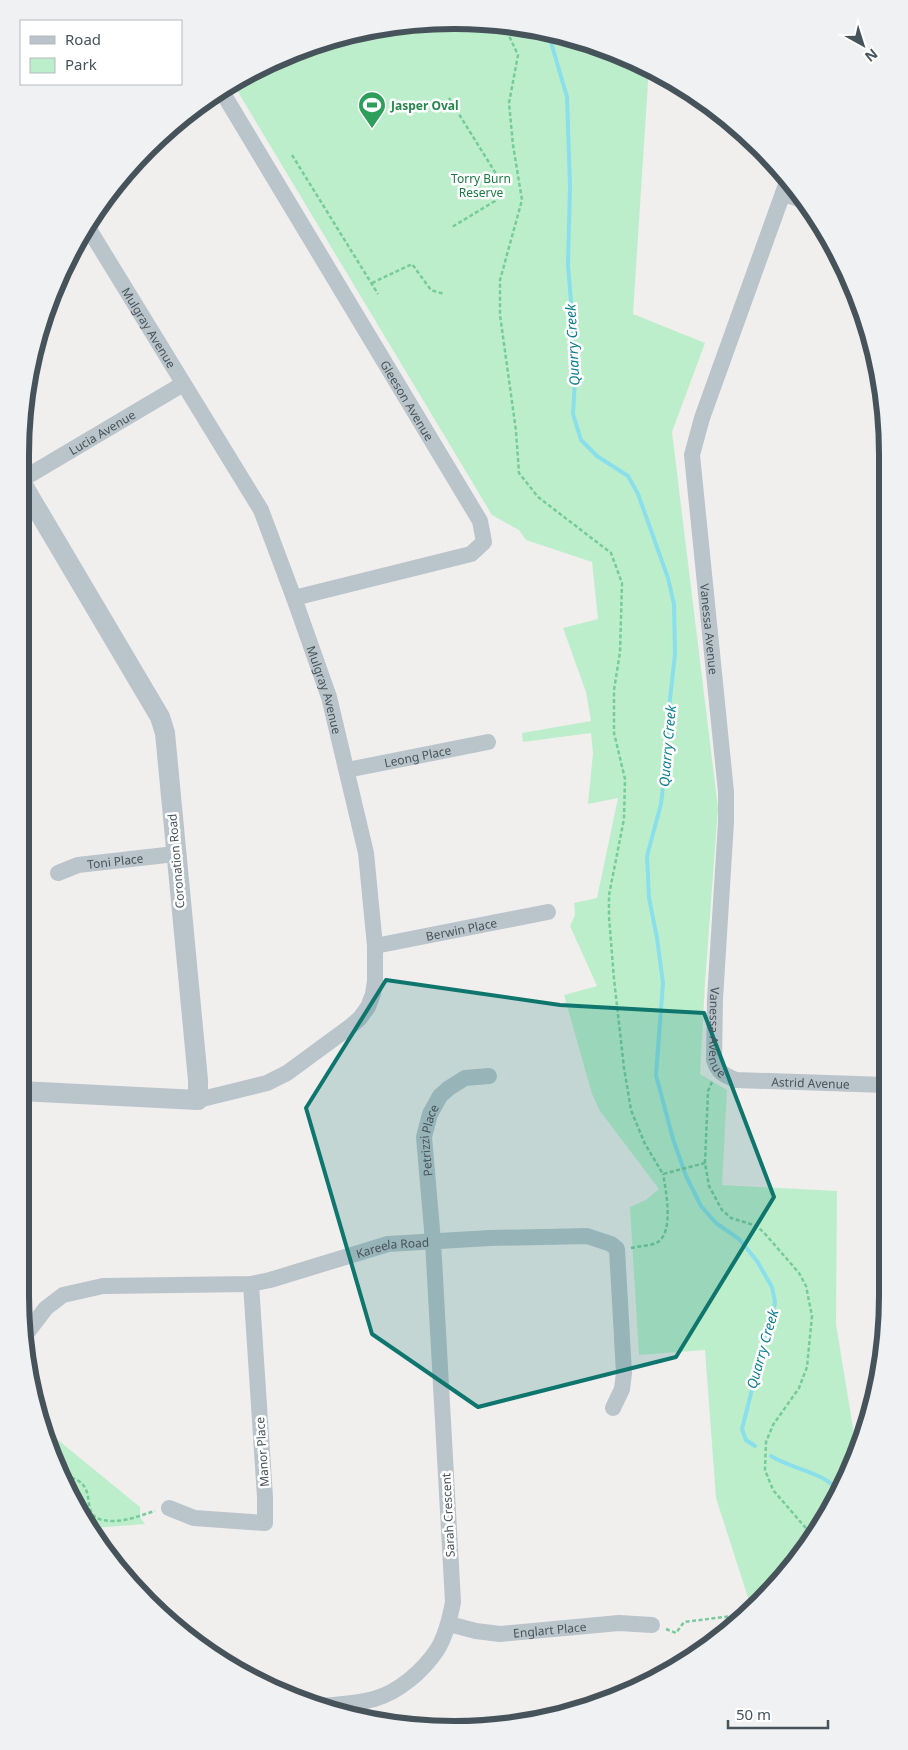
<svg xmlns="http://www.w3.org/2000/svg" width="908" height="1750" viewBox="0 0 908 1750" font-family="'Noto Sans',sans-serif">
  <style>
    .green { fill: #bdeecc }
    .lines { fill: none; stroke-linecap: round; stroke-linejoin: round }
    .stream { stroke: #8bdfea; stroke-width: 4 }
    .path { stroke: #76cb9a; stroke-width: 2.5; stroke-dasharray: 4 2.5; stroke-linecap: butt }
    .minor { stroke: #bac4cb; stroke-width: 16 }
    .tertiary { stroke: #bac4cb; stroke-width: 20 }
    .marked { fill: #0f766e; fill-opacity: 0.2; stroke: #0f766e; stroke-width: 4; stroke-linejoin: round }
    .labels { text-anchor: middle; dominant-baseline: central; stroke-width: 5; stroke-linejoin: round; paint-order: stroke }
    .leisure-label { font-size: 12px; font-weight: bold; fill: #27864d; stroke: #fff; text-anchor: start }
    .park-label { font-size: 12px; fill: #197b41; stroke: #fff }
    .street-label { font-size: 12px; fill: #47535b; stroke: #fff }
    .water-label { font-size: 14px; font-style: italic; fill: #0f8090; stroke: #fff }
    .rim { fill: none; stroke: #47535b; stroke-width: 6 }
  </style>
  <rect width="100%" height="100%" fill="#f1eeee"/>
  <path class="green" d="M483 21 567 35 649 67 633 314 705 343 672 432 718 808 705 983 700 1074 727 1090 722 1185 837 1191 836 1324 856 1446 858 1447 843 1488 761 1603 752 1610 716 1498 705 1350 639 1355 630 1207 646 1200 659 1189 600 1111 592 1094 564 995 597 986 570 926 575 915 574 903 597 898 618 798 588 804 593 753 591 733 523 742 522 733 591 721 586 692 563 628 598 619 592 562 526 540 519 530 492 515 232 82 315 43 398 24Z
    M42 1427 140 1507V1517L145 1524 92 1528 43 1436Z"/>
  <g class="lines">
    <path class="stream" d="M548 32 567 97 570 186 568 265 572 314 575 380 573 414 581 440 597 456 628 476 638 494 668 578 674 604 675 654 668 717 666 761 661 804 647 856 649 898 657 938 663 983 656 1075 673 1139 686 1176 701 1206 716 1223 739 1239 757 1261 772 1287 775 1302 772 1319 758 1353 757 1370 742 1429 746 1440 755 1446
      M771 1456C794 1470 822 1471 840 1492"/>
    <path class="path" d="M504 25 518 55 509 103 513 145 522 200 500 280V315L516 431 519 473 538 497 611 553 622 583 620 652 614 690V733L625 779 624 819 609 895V917L614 979 624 1068 631 1110 645 1144 663 1174 705 1163 709 1186 722 1210 731 1218 757 1226 767 1236 799 1273 806 1286 812 1316 807 1367 799 1388 773 1425 766 1442 765 1470 773 1490 811 1534
      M449 98 498 177 495 201 452 227
      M292 155 378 294
      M372 283 412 264 431 290 444 294
      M705 1163 708 1091 712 1082
      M631 1248C638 1246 652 1246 658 1242 674 1231 666 1191 663 1174
      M65 1476C107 1484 70 1521 113 1521 128 1521 141 1515 155 1511
      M666 1629 676 1633 684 1622 748 1614"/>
    <g class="minor">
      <path id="s1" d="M221 90 480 521 484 542 471 554 294 598"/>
      <path id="s2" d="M787 182 702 418 692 455 726 792V822L715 999 714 1060C718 1073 724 1075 736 1080L886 1085"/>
      <path d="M783 194 805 201"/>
      <path id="s3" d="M87 226 261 510 294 598 329 697 366 853 375 946V981L373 994 368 1007 360 1018 351 1026 287 1073 267 1083 198 1100"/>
      <path id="s4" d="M21 480 183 384"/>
      <path id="s5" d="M347 770 488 742"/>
      <path id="s6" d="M58 873 78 865 175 854"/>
      <path id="s7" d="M375 946 548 912"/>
      <path id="s8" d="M26 1334 46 1308 63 1295 103 1286 251 1284 270 1280 388 1244 490 1238 587 1236 611 1244 617 1249 624 1373 622 1389 613 1408"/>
      <path d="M169 1508 194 1518 265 1523V1497L251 1284"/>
      <path id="s9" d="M449 1624 476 1631 500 1634 619 1623 652 1625"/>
      <path id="s10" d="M320 1706C338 1704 357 1704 374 1699 399 1692 423 1671 437 1650 446 1636 450 1618 453 1602L433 1241 424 1137 430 1114 440 1096 449 1088 465 1078 489 1076"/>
    </g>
    <path class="tertiary" d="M20 1091 198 1100V1080L165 733 160 717 21 482"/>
  </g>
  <path class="marked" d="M386 980 560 1005 704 1013 774 1197 676 1357 478 1407 372 1334 306 1108Z"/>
  <defs>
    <g id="stadium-pin" transform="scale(1.4375)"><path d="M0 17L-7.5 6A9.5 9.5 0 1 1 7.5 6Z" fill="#2e9e5b" stroke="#fff"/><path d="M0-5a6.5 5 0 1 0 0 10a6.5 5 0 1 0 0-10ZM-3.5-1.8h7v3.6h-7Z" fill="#fff"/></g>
  </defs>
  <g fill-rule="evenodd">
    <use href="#stadium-pin" x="372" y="105"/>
  </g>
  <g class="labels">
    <g class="leisure-label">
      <text x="391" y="105">Jasper Oval</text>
    </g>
    <g class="park-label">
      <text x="481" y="178">Torry Burn<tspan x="481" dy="14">Reserve</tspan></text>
    </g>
    <g class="street-label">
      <text stroke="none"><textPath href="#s3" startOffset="119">Mulgray Avenue</textPath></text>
      <text stroke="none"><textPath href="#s1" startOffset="362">Gleeson Avenue</textPath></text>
      <text stroke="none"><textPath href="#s4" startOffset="94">Lucia Avenue</textPath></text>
      <text stroke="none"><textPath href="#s2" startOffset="464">Vanessa Avenue</textPath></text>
      <text stroke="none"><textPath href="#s3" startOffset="524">Mulgray Avenue</textPath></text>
      <text stroke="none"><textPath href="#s5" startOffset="72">Leong Place</textPath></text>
      <text stroke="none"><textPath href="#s6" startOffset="59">Toni Place</textPath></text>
      <text transform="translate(176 861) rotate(-95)">Coronation Road</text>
      <text stroke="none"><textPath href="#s7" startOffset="88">Berwin Place</textPath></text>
      <text stroke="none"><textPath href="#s2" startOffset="869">Vanessa Avenue</textPath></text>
      <text stroke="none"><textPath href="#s2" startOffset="1002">Astrid Avenue</textPath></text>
      <text stroke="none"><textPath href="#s10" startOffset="650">Petrizzi Place</textPath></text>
      <text stroke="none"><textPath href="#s8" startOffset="390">Kareela Road</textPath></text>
      <text transform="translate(262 1452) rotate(-94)">Manor Place</text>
      <text transform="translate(448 1515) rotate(-93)">Sarah Crescent</text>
      <text stroke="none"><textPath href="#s9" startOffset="102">Englart Place</textPath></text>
    </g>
    <g class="water-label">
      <text transform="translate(572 345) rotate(-93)">Quarry Creek</text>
      <text transform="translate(667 746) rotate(-85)">Quarry Creek</text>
      <text transform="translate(762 1349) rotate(-74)">Quarry Creek</text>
    </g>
  </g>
  <path d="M0 0H908V1750H0ZM454 29H454A425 425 0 0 1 879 454V1296A425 425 0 0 1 454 1721H454A425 425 0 0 1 29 1296V454A425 425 0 0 1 454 29Z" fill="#f0f1f2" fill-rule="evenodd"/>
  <path class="rim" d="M454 29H454A425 425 0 0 1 879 454V1296A425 425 0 0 1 454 1721H454A425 425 0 0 1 29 1296V454A425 425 0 0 1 454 29Z"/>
  <rect x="20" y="20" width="162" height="65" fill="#ffffff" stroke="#b5babd"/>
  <rect x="30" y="36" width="25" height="8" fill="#bac4cb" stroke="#b5babd"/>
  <text x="65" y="45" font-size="15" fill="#47535b">Road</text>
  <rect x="30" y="58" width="25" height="15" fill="#bdeecc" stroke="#b5babd"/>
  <text x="65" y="70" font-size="15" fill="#47535b">Park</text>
  <g transform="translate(863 45) rotate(141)" stroke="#ffffff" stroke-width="4" paint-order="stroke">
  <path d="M0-4L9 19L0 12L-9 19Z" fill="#47535b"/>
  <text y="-8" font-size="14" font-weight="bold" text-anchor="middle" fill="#47535b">N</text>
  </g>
  <path d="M728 1720v8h100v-8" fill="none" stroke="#47535b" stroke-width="2.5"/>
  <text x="736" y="1720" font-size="15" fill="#47535b" stroke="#ffffff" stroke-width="4" paint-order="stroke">50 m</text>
</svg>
